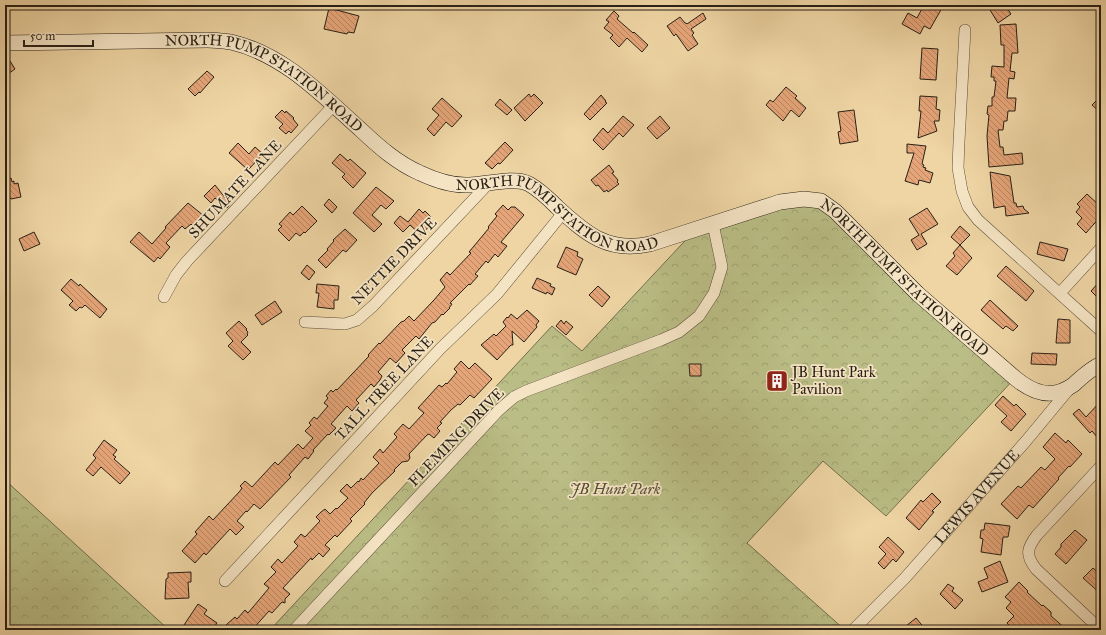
<svg xmlns="http://www.w3.org/2000/svg" width="1106" height="635" viewBox="0 0 1106 635" font-family="'IM FELL Great Primer',serif">
  <style>
    .forest { fill: url(#forest-crowns); stroke: #716e4e }
    .building { fill: url(#building-back-hatch); stroke: #282016 }
    .lines { fill: none; stroke-linecap: round; stroke-linejoin: round }
    .street-casing { stroke: #5a4d3a; stroke-width: 12 }
    .secondary-casing { stroke: #282016; stroke-width: 16 }
    .street { stroke: #f5e4c4; stroke-width: 11 }
    .secondary { stroke: #f5e4c4; stroke-width: 15 }
    .labels { text-anchor: middle; dominant-baseline: central; stroke-width: 3.5; stroke-linejoin: round; paint-order: stroke }
    .street-label { font-size: 15px; fill: #282016; stroke: #f5e4c4 }
    .poi-label { font-size: 15px; fill: #282016; stroke: #f5e4c4; text-anchor: start }
    .park-label { font-size: 15px; font-style: italic; fill: #544f37; stroke: #f5e4c4 }
  </style>
  <defs>
    <pattern id="forest-crowns" width="20" height="18" patternUnits="userSpaceOnUse"><rect width="20" height="18" fill="#babd85"/><path d="M2 6a3 3 0 1 1 6 0M12 15a3 3 0 1 1 6 0" fill="none" stroke="#a0a272"/></pattern>
    <pattern id="building-back-hatch" width="6" height="6" patternUnits="userSpaceOnUse"><rect width="6" height="6" fill="#e5a578"/><path d="M-1 5l2 2M0 0l6 6M5-1l2 2" fill="none" stroke="#ba8661"/></pattern>
  </defs>
  <rect width="100%" height="100%" fill="#efd5a4"/>
  <filter id="stains"><feTurbulence type="fractalNoise" baseFrequency=".005" numOctaves="4"/><feColorMatrix values="0 0 0 0 .2 0 0 0 0 .09 0 0 0 0 .02 0 0 0 .5 -.17"/></filter>
  <radialGradient id="worn" r=".72"><stop offset=".6" stop-color="#630" stop-opacity="0"/><stop offset="1" stop-color="#630" stop-opacity=".3"/></radialGradient>
  <path class="forest" d="M821 201 1015 378 886 516 823 461 747 543 845 630H270L552 326 582 351 696 229 780 202Z
    M5 480 169 630H5Z"/>
  <path class="building" d="M924 5H936L942 8 930 29 924 26 920 34 902 24 908 13 917 18Z
    M987 5H1005L1011 14 998 23Z
    M329 8 359 16 354 33 348 32 347 34 324 29Z
    M614 11 619 16 617 19 633 33 634 32 648 45 642 52 627 38 619 47 610 38 613 35 604 28 609 22 606 20Z
    M703 13 706 19 691 29 694 33 692 35 698 44 688 51 676 34 674 36 667 26 680 17 685 23H686L687 24Z
    M1016 24 1018 53H1012L1010 71 1015 72 1014 79 1009 78 1007 98H1016L1015 111H1008L1007 121H1004L1003 130H998L1000 147H1003L1004 155 1022 153 1023 164 989 167 987 136 989 115 987 114 988 106H992V97H994L996 81H994V77H991L992 66 1004 67V45H1001L1000 25Z
    M922 48 938 49 936 80 920 79Z
    M10 61 15 69 5 76V64Z
    M207 71 214 77 200 93 199 92 195 96 188 89Z
    M786 87 797 96 795 98 806 108 799 117 791 110 783 121 766 105 770 100 773 102Z
    M529 94 531 97 534 94 543 103 525 121 514 108Z
    M601 95 606 101 605 102 607 103 590 120 584 114Z
    M920 96 937 97 936 109 940 110 939 121H934L937 131 918 138 921 111H919Z
    M1101 96V113L1092 105Z
    M442 98 462 116 452 127 446 122 434 136 427 129 439 115 432 109Z
    M500 99 512 110 507 115 495 105Z
    M282 110 285 113 286 111 294 118 293 119 298 125 291 133 289 131 286 134 279 128 283 124 275 117Z
    M854 110 858 141 840 144 838 132 841 131 838 112Z
    M623 116 634 125 623 137 619 133 603 150 593 140 603 128 608 133Z
    M660 116 670 128 657 139 647 128Z
    M505 142 513 150 500 164 498 163 492 169 485 163Z
    M238 143 249 154 255 147 263 154 248 170 229 153Z
    M907 144 926 146 922 164 924 165 923 167 926 168 925 170 933 173 930 183 919 180 918 185 905 181 914 153H907Z
    M340 154 348 161 350 159 366 173 353 188 342 177 345 174 332 163Z
    M609 165 614 172 612 173 618 180 617 182 619 184 608 192 607 190 604 192 598 185 596 186 591 180Z
    M990 172 1010 176 1014 203H1016L1017 207 1023 206 1024 209 1029 213 1006 216 1005 206 994 208Z
    M11 178 12 182 14 181V184L18 183 21 197 11 199 10 198 5 199V180Z
    M215 185 230 204 227 208 215 198 211 203 204 196Z
    M376 187 394 201 386 209 381 205 372 215 382 224 374 232 353 213Z
    M1087 194 1101 207V216L1086 233 1077 224 1082 218 1076 212 1080 207 1077 204Z
    M329 199 337 207 332 213 324 205Z
    M188 203 204 216 193 226 191 224 185 229 182 226 166 243 170 247 160 259 158 257 154 262 130 242 139 232 152 244 166 228 165 227Z
    M503 205 508 210 511 207H515L524 215 501 242 507 246 498 257 495 254 488 263 486 261 475 274 478 276 470 285 469 284 450 303 452 304 449 308H450L443 315 442 314 435 322 432 323 419 339 416 336 402 350 405 353 396 363 390 358 378 372 382 376 380 380 374 387 371 384 356 400 359 403 352 411 347 406 331 424 336 428 329 435 328 434 313 450 314 451 308 459 305 457 289 475 291 477 260 509 254 504 247 512 246 511 237 521 244 527 236 535 230 529 206 555 204 553 195 563 182 551 197 534 195 532 209 516 213 520 240 491 242 488 240 486 245 481 252 487 275 462 278 465 298 444 303 449 313 438 305 431 311 425 309 423 314 417 317 419 328 406 324 403 328 398 326 396 331 390 333 392 336 389 337 390 369 356 368 355 379 343 380 344 401 322 404 321 409 316 414 321 434 300 445 287 440 280 447 272 450 275 471 253 469 252 489 228 488 227 497 216 495 214Z
    M302 206 317 221 305 233 304 232 300 236 296 233 289 241 278 230 282 226 279 224 290 212 293 215Z
    M927 208 938 224 921 234 927 244 917 250 911 240 919 235 909 219Z
    M419 209 423 213 425 211 431 217 429 219 433 222 421 235 410 225 403 232 394 223 400 216 408 222Z
    M960 226 970 235 960 245 972 258 957 275 946 266 955 256 953 253 960 245 951 237Z
    M345 229 357 240 346 252 343 250 326 268 318 260 328 250 327 249 334 241 333 240Z
    M34 232 40 244 24 251 19 239Z
    M1040 242 1068 249 1064 261 1037 254Z
    M566 247 578 252 577 256 583 259 576 275 557 267Z
    M307 265 315 272 309 280 301 273Z
    M1006 266 1034 291 1026 301 997 276Z
    M537 278 551 284 550 286 555 288 552 295 547 292 546 294 532 288Z
    M71 279 79 286 80 284 107 309 100 318 85 305 82 308 80 307 76 311 69 305 73 301 61 290Z
    M1101 280V301L1091 291Z
    M317 284 339 286 338 300H334V309L317 307 319 293H316Z
    M598 286 610 297 602 307 589 295Z
    M990 300 1018 326 1013 331 1006 326 1003 329 981 310Z
    M275 301 282 312 262 325 255 315Z
    M527 310 539 321 536 325 537 327 524 342 512 331 513 345H511L497 360 481 345 494 334 496 336 506 326 503 322 507 317 508 318 511 314 517 319Z
    M1058 319 1070 320V343H1056Z
    M561 320 564 324 566 321 573 327 566 335 556 326Z
    M239 321 247 329 246 330 248 332 247 334 248 335 241 342 251 352 243 360 228 346 233 341 226 333Z
    M1032 353 1057 354 1056 365 1031 364Z
    M461 361 469 369 475 363 492 379 474 398 470 395 460 405 458 404 451 410 440 422 442 423 437 428 440 431 434 438 429 434 427 435 409 454 410 458 408 461 402 462 394 470 395 471 372 493 364 503 365 504 350 519 352 521 337 537 335 535 325 545 330 549 323 557 319 553 312 560 311 558 283 588 290 594 285 599V603L282 602 272 613 269 611 252 630H232L226 625 235 617 237 619 245 610 248 613 269 588 264 584 276 572 271 567 278 559 282 563 298 546 294 542 301 534 305 537 320 521 316 517 321 512 325 509 330 514 336 508 337 509 348 498 340 491 347 484 351 488 358 481 359 482 361 478 363 480 379 463 373 457 380 449 383 453 397 437 394 434 403 424 409 429 424 413 418 408 439 385 442 387 446 383 447 384 457 372 454 369Z
    M689 364H701V376H690Z
    M772 372H782L783 389 773 390Z
    M1003 396 1014 406 1016 404 1026 414 1011 431 1001 422 1007 416 995 405Z
    M1101 401V433L1097 437 1092 431 1090 433 1073 414 1079 409 1086 417Z
    M1055 433 1066 443 1068 440 1082 454 1070 467 1069 466 1058 478 1059 479 1033 508 1029 505 1017 519 1001 504 1018 486 1021 488 1041 467 1045 470 1055 459 1043 447Z
    M104 440 117 450 113 455 116 457 114 459 130 473 120 484 101 467 93 476 86 470 96 458 93 455Z
    M932 493 941 502 932 511 934 512 919 530 906 518 921 500 923 502Z
    M985 523 1010 526 1008 537H1003L1001 555 981 552 983 539 980 538 981 530H984Z
    M1075 530 1087 540 1066 564 1055 554 1061 547V544Z
    M888 537 904 552 896 562 893 559 884 569 878 563 886 554 879 547Z
    M1000 561 1008 582 982 592 978 582 988 578 984 568Z
    M1093 568 1101 575V594L1083 578Z
    M191 572V582H188L189 598 165 599 166 579 168 578V573Z
    M1019 582 1028 591 1027 592 1042 606 1043 605 1051 612V616L1067 630H1013L1007 623 1014 616 1006 608 1011 602 1005 597Z
    M948 584 954 588 952 591 963 600 955 609 940 594Z
    M198 604 207 610 204 614 217 623 212 630H191L184 625Z
    M916 618 926 630H901Z"/>
  <g class="lines">
    <g class="street-casing">
      <g id="street">
        <path d="M965 30 959 142 958 168 962 191 968 207 978 220 1101 331"/>
        <path d="M1060 293 1101 248"/>
        <path d="M164 297 176 275 187 261 334 105"/>
        <path d="M305 322 345 324 357 320 373 306 488 184"/>
        <path d="M1101 466 1037 535C1027 548 1025 555 1036 569L1101 630"/>
        <path d="M225 581 440 349 497 294 563 213"/>
        <path d="M294 630 499 410 514 397 526 391 661 340 679 332 699 316 714 293 722 267 713 224"/>
        <path id="s1" d="M853 630 905 578 1026 441 1070 388"/>
      </g>
    </g>
    <g class="secondary-casing">
      <g id="secondary">
        <path id="s2" d="M5 43 207 40C215 40 223 41 231 42 283 54 321 94 360 129 378 146 397 163 420 173 435 180 453 186 469 185 486 185 514 176 529 184 540 190 549 199 557 207 586 234 608 253 650 244L780 202 804 199 821 201 835 211 918 294 1015 378C1033 393 1052 400 1073 385 1082 377 1090 369 1101 364"/>
      </g>
    </g>
    <use href="#street" class="street"/>
    <use href="#secondary" class="secondary"/>
  </g>
  <defs>
    <g id="building-square" transform="scale(1.15)"><rect x="-9" y="-9" width="18" height="18" rx="4" fill="#8f2418" stroke="#f5e4c4"/><path d="M-4-6H4V6H1V3H-1V6H-4ZM-2.5-4.3h1.7v1.8h-1.7ZM.8-4.3h1.7v1.8H.8ZM-2.5-1h1.7V.8h-1.7ZM.8-1h1.7V.8H.8Z" fill="#fff"/></g>
  </defs>
  <g fill-rule="evenodd">
    <use href="#building-square" x="777" y="381"/>
  </g>
  <g class="labels">
    <g class="street-label">
      <text stroke="none"><textPath href="#s2" startOffset="272">NORTH PUMP STATION ROAD</textPath></text>
      <text transform="translate(235 189) rotate(-47)">SHUMATE LANE</text>
      <text stroke="none"><textPath href="#s2" startOffset="608">NORTH PUMP STATION ROAD</textPath></text>
      <text transform="translate(394 261) rotate(-46)">NETTIE DRIVE</text>
      <text stroke="none"><textPath href="#s2" startOffset="1003">NORTH PUMP STATION ROAD</textPath></text>
      <text transform="translate(384 388) rotate(-47)">TALL TREE LANE</text>
      <text transform="translate(456 437) rotate(-46)">FLEMING DRIVE</text>
      <text stroke="none"><textPath href="#s1" startOffset="182">LEWIS AVENUE</textPath></text>
    </g>
    <g class="poi-label">
      <text x="792" y="372">JB Hunt Park<tspan x="792" dy="17">Pavilion</tspan></text>
    </g>
    <g class="park-label">
      <text x="615" y="489">JB Hunt Park</text>
    </g>
  </g>
  <rect width="1106" height="635" fill="none" stroke="#efd5a4" stroke-width="20"/>
  <rect x="6" y="6" width="1094" height="623" fill="none" stroke="#282016" stroke-width="2"/>
  <rect x="10" y="10" width="1086" height="615" fill="none" stroke="#282016"/>
  <path d="M24 40v6h69v-6" fill="none" stroke="#282016" stroke-width="2"/>
  <text x="30" y="40" font-size="12" fill="#282016" stroke="#f5e4c4" stroke-width="3" paint-order="stroke">50 m</text>
  <rect width="100%" height="100%" filter="url(#stains)"/>
  <rect width="100%" height="100%" fill="url(#worn)"/>
</svg>
